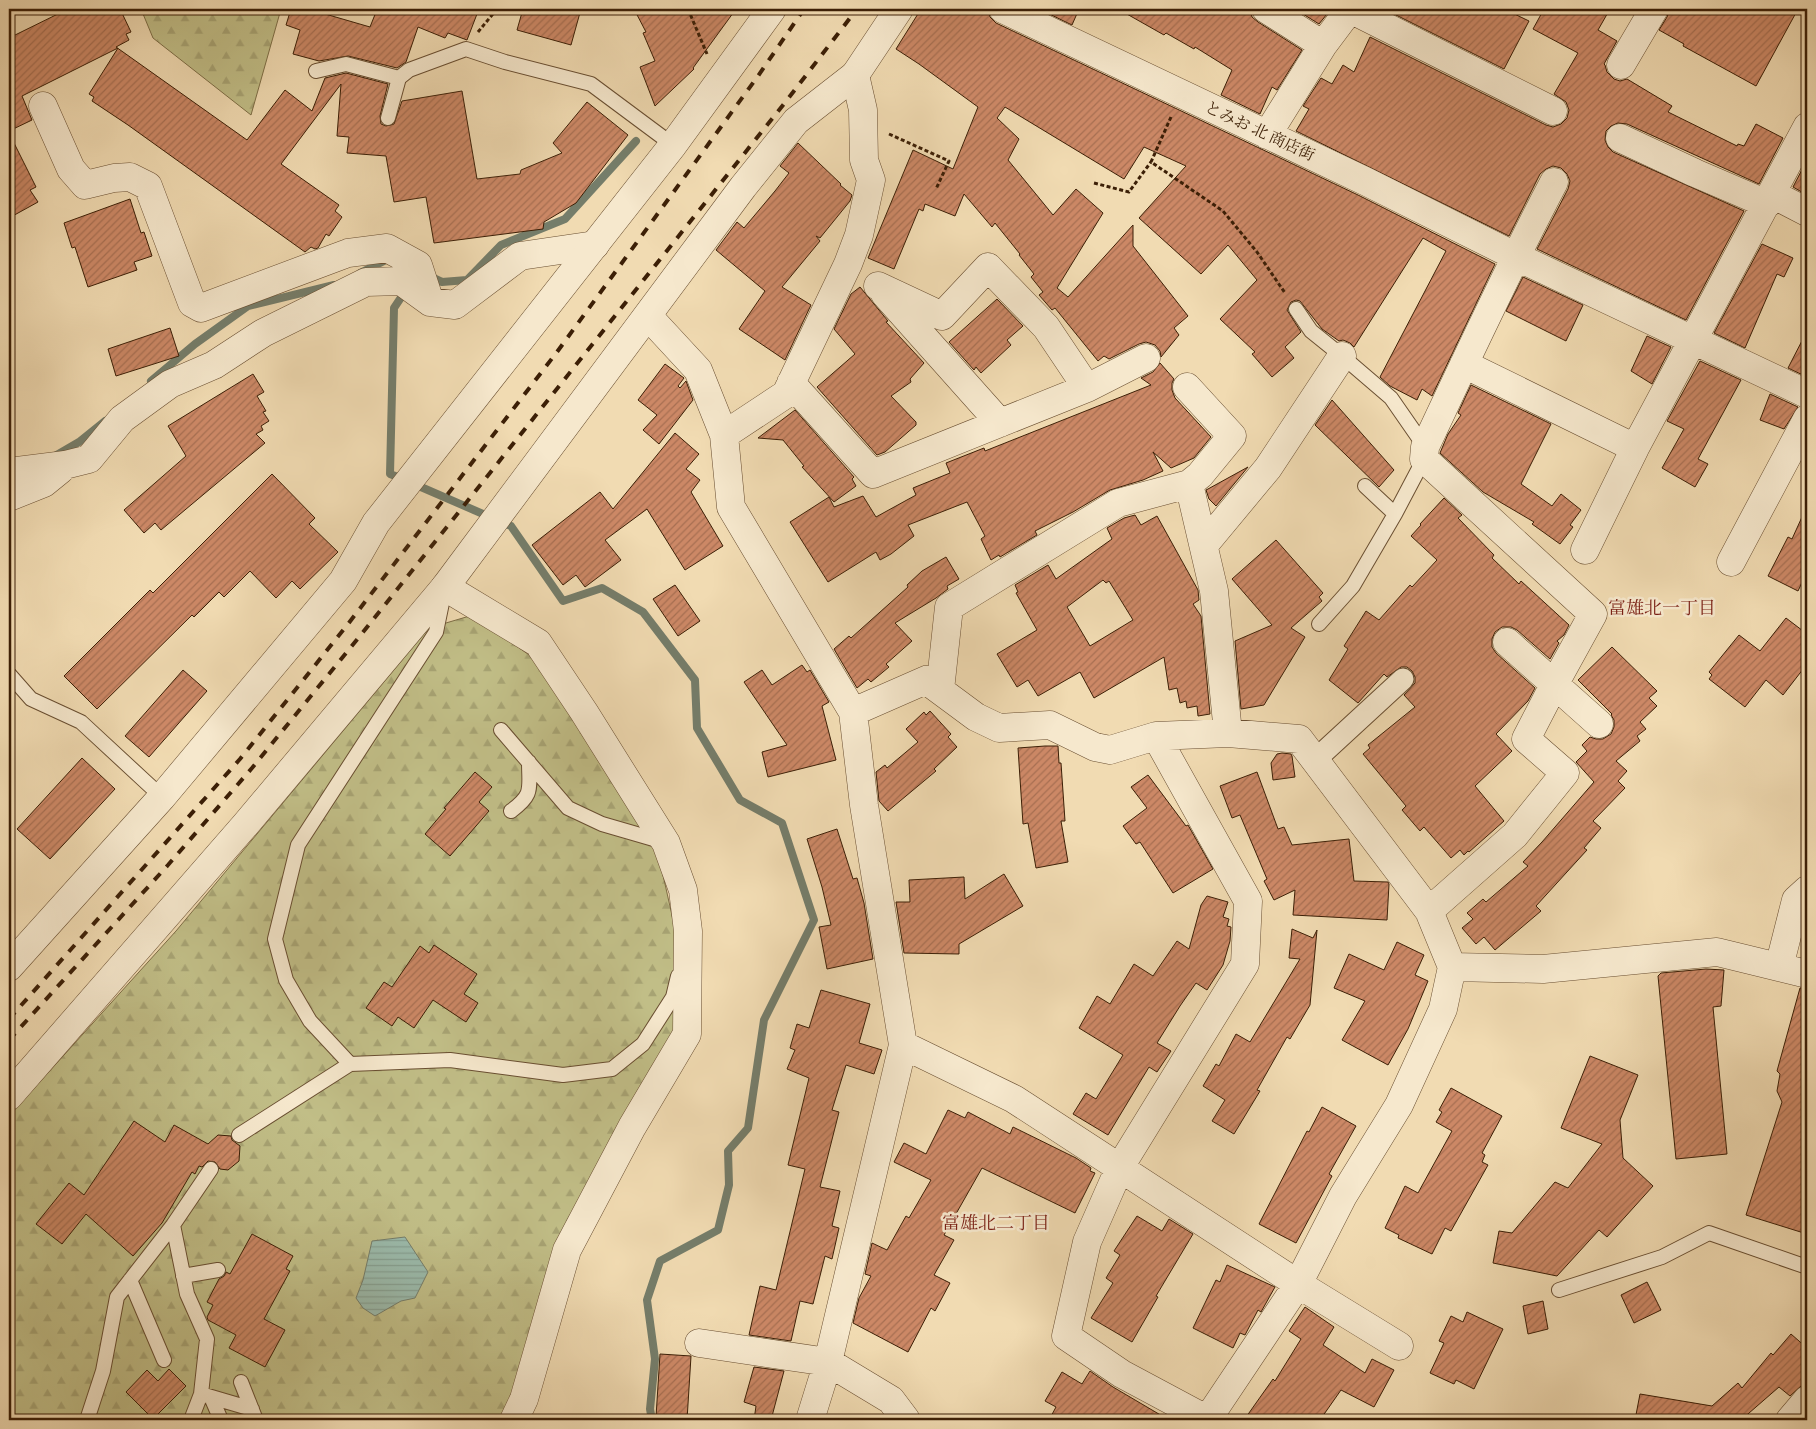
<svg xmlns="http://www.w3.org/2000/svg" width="1816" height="1429" viewBox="0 0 1816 1429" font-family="'IM FELL French Canon','Noto Serif JP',serif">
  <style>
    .forest { fill: url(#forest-firs); stroke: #7e6e46 }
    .water { fill: url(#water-rules); stroke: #757d6a }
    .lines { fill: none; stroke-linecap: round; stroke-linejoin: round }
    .stream { stroke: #757d6a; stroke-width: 8 }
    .building { fill: url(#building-hatch); stroke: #3c1f06; fill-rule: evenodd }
    .service-casing { stroke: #694e31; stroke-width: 16 }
    .pedestrian-casing { stroke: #694e31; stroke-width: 23 }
    .minor-casing { stroke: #694e31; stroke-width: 29 }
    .tertiary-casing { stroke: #694e31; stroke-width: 29 }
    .path { stroke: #3c1f06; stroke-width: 3; stroke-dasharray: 4 2.5; stroke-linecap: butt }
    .service { stroke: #f6e8cd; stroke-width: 14 }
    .pedestrian { stroke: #f6e8cd; stroke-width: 21 }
    .minor { stroke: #f6e8cd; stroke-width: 28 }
    .tertiary { stroke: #f6e8cd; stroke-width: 28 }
    .rail { stroke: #3c1f06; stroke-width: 4; stroke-dasharray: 9 9; stroke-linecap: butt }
    .labels { text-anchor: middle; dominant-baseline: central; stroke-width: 5; stroke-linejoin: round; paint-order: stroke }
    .street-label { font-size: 16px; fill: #3c1f06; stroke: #f6e8cd }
    .neighbourhood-label { font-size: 18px; fill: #7a1f14; stroke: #f6e8cd }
  </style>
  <defs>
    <pattern id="forest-firs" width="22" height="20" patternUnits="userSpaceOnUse" patternTransform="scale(1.25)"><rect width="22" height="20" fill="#c1be87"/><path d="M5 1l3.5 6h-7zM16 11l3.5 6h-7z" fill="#a7a373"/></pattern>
    <pattern id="water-rules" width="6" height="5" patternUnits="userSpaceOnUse" patternTransform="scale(1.25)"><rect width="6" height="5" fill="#9bbbac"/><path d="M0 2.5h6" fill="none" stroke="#86a092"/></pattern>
    <pattern id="building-hatch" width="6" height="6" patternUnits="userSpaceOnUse" patternTransform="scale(1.25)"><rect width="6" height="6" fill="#c86"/><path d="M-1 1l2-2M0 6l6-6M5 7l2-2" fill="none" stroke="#a76f52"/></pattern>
  </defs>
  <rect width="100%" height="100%" fill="#f1dbb2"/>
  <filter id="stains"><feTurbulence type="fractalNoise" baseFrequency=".004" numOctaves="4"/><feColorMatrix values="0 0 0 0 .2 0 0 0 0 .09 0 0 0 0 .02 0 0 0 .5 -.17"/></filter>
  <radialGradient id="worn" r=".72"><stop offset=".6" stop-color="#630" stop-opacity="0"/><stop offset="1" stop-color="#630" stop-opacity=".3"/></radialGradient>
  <path class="forest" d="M141 9H281L251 115 153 38Z
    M473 615 539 662 657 848 675 929 674 1030 503 1420H9V1116L176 931 429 628Z"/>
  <path class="water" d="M405 1237 428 1272 415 1298 401 1301 375 1316 363 1308 356 1298 363 1280 372 1241Z"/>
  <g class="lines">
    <path class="stream" d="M360 273 388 259
      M429 276 442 282 467 280 501 245 565 219 636 141
      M151 381 195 344 248 306 334 285
      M55 456 79 442 105 421
      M403 479 390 474 394 308 406 290
      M414 484 490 517
      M501 522 511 526 563 601 602 588 643 612 695 680 697 728 740 800 782 823 814 920 764 1020 748 1128 728 1151 729 1185 718 1230 660 1261 647 1300 655 1359 650 1409 652 1420"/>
  </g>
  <path class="building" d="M68 9H112L114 12 121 11 131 32 126 34 129 40 116 47 247 140 285 90 312 111 325 78 346 73 388 84 380 116 381 124 386 126 394 124 402 101 462 91 477 179 520 174 521 170 562 153 553 143 587 102 628 135 576 203 544 222 543 229 434 243 426 197 394 202 386 156 347 153 349 137 337 136 341 84 281 164 339 205 335 211 342 217 329 236 326 234 318 248 315 249 311 247 305 252 128 125 92 101 94 97 89 94 118 48 22 96 32 120 9 131V38Z
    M291 9H308L370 27 376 12 373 11 374 9H462L477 14 467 40 448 33 445 38 418 27 406 62 397 68 348 56 319 61 293 54 300 30 286 25Z
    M523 9H581L571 45 517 30Z
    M634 9H736L693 68 694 69 655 106 640 67 655 61 643 33 646 32Z
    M921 9H988L990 17 996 23 1358 195 1495 264 1432 396 1422 389 1417 400 1390 386 1380 377 1446 251 1423 238 1354 347 1350 343 1343 340 1339 341 1322 329 1300 301 1296 300 1291 302 1287 310 1301 332 1285 347 1294 358 1272 377 1252 354 1255 352 1220 319 1257 280 1228 245 1201 274 1139 218 1186 166 1144 147 1124 179 1005 107 997 118 1019 139 1008 160 1053 215 1076 189 1103 213 1057 288 1068 297 1133 225V246L1188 316 1174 328 1179 335 1161 357 1160 351 1155 345 1146 342 1139 344 1109 359 1104 356 1098 361 1055 308 1052 310 1039 295 1043 292 1031 277 1034 274 1019 255 1020 254 995 223 992 227 964 194 955 216 925 204 923 211 919 209 894 269 868 258 913 150 953 169 978 107 919 64 896 49Z
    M1039 9H1079L1072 25Z
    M1118 9H1250L1252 17 1258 22 1302 50 1277 90 1272 87 1260 114 1221 95 1232 70 1195 47 1194 49 1166 33 1164 35Z
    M1295 9H1331L1319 24Z
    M1384 9H1504L1529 21 1504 69Z
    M1544 9H1610L1598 30 1617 41 1604 64 1605 65 1607 72 1614 79 1620 81 1627 79 1672 106 1668 112 1737 146 1738 144 1744 146 1756 124 1783 138 1759 184 1627 124 1618 123 1611 126 1606 131 1605 140 1608 147 1613 152 1744 211 1686 320 1537 249 1568 189 1570 181 1567 174 1561 168 1553 166 1546 169 1540 174 1509 236 1296 131 1309 109 1303 106 1321 78 1332 84 1343 65 1354 72 1370 37 1546 125 1553 127 1561 124 1567 118 1569 110 1566 102 1554 94 1578 53 1533 29Z
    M1670 9H1798L1756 86 1683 46 1684 44 1659 30 1667 17Z
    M9 133 36 187 30 190 38 202 9 218Z
    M798 143 841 184 840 185 852 195 850 201 820 238 816 236 820 241 782 287 811 305 785 360 739 329 765 291 716 250 737 222 744 228 775 191 789 173 780 166Z
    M1807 160V195L1793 187Z
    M130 199 141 233 144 232 152 256 134 262 137 270 88 287 75 247 72 248 64 223Z
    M1762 244 1793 258 1784 277 1777 274 1745 348 1714 333Z
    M1523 277 1583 305 1566 341 1506 311Z
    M860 287 888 321 886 322 924 363 910 379 911 382 891 396 916 422V425L885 452 877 455 817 387 855 354 834 329 851 294Z
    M997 299 1023 326 1007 340 1011 345 981 373 976 367 974 370 949 342Z
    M170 328 179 356 116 376 108 349Z
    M1807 331V377L1788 368Z
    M1647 336 1671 347 1652 384 1631 371Z
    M1700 361 1741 380 1698 459 1708 464 1695 487 1662 468 1684 429 1667 421Z
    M1160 363 1174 379 1172 383V390L1175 398 1211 437 1194 458 1171 468 1153 452 1163 471 1143 480 1110 490 1073 512 1035 531 1037 535 1000 557 999 555 991 560 981 539 985 536 967 502 908 525 914 536 891 554 880 560 876 552 828 582 790 522 829 497 834 507 863 496 876 517 916 495 913 488 950 473 946 463 984 448 985 451 1151 385 1141 378 1153 372Z
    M665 364 684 378 678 386 680 388 686 381 693 400 659 444 643 430 657 415 638 400Z
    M253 374 264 392 257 396 266 411 263 412 269 421 261 426 263 430 256 434 265 443 161 530 155 523 144 533 124 510 186 456 168 426Z
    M1471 385 1551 424 1521 484 1552 506 1561 494 1581 510 1570 525 1573 527 1560 544 1532 524 1534 522 1483 492 1440 453 1448 434 1461 415 1458 413Z
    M1770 394 1798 407 1784 429 1760 420Z
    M1332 400 1394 470 1379 487 1315 425Z
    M795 410 854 477 852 479 856 486 834 502 802 467 804 466 783 440 758 438Z
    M675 433 699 454 686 469 700 480 691 492 723 546 685 570 647 509 605 540 621 560 585 587 576 575 563 585 532 545 600 492 613 509Z
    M1248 467 1216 506 1209 499 1206 490 1208 489Z
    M272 474 315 518 309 524 338 552 300 589 292 581 276 598 250 571 224 597 219 592 194 617 192 615 97 709 64 676 150 590 153 593Z
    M1444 498 1462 515 1458 518 1494 555 1492 558 1519 584 1521 581 1569 625 1564 635 1557 641 1559 643 1550 659 1517 630 1511 627H1502L1495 632 1492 639V647L1496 653 1535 688 1528 701 1496 734 1512 751 1475 786 1504 821 1469 852 1468 851 1464 855 1460 850 1451 858 1424 827 1420 831 1402 810 1406 806 1363 754 1370 748 1368 745 1415 707 1404 695 1415 683V677L1412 671 1407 667H1401L1387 677 1384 674 1358 703 1329 680 1348 649 1344 646 1366 611 1379 620 1410 585 1412 587 1437 560 1411 536 1421 525 1420 524Z
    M1807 506V572L1798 591 1768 576 1788 537 1792 539Z
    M1135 515 1141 525 1157 516 1198 590 1199 600 1193 604 1201 616 1210 714 1198 716 1197 706 1187 708 1186 701 1180 703 1177 688 1169 690 1164 657 1094 698 1080 672 1038 696 1028 680 1017 687 997 654 1037 630 1016 593 1018 592 1015 585 1048 565 1056 579 1112 539 1107 528 1124 518ZM1103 580 1106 583 1109 581 1133 620 1090 646 1067 607Z
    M1276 540 1323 593 1319 597 1322 601 1291 628 1305 637 1264 705 1241 709 1235 641 1272 625 1232 579Z
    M946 557 959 579 947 586 948 589 936 598 895 623 912 641 886 664 889 667 871 682 868 679 857 688 834 649 849 636 851 638 908 587 907 585 922 571Z
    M675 585 700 621 678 636 653 599Z
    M1786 618 1807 634V664L1783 695 1766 680 1745 707 1709 679 1712 675 1709 672 1739 635 1760 651Z
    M1612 647 1657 691 1649 698 1657 706 1640 722 1646 729 1637 736 1640 741 1616 761 1627 771 1618 781 1625 788 1593 821 1601 828 1584 848 1587 850 1536 906 1541 911 1495 950 1484 937 1476 944 1462 928 1473 919 1467 913 1483 899 1486 902 1528 866 1523 862 1542 842 1594 782 1576 762 1587 751 1582 745 1590 737 1596 739H1603L1611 734 1614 727V720L1611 715 1612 714 1578 680Z
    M802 665 807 672 810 670 829 702 822 706 836 760 768 777 762 752 787 745 744 682 762 670 772 685Z
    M183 670 207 691 149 757 125 736Z
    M930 711 951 734 948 737 957 747 934 769 936 771 888 811 879 801 876 772 885 765 887 768 918 742 906 729 924 712 926 715Z
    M1045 746H1058L1059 763H1061L1065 821H1061L1068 862 1036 868 1028 823 1023 824 1018 748Z
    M1282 753 1291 754 1292 756 1295 777 1273 780 1271 763 1277 754Z
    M82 758 115 789 50 859 17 829Z
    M475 772 492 787 479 802 489 811 450 856 425 834 446 809 444 808Z
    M1257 772 1278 829 1284 827 1292 845 1349 839 1354 881 1388 882 1389 884 1387 920 1293 915 1295 890 1274 900 1264 881 1267 879 1240 815 1232 818 1220 786Z
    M1148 775 1186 826 1188 825 1213 869 1173 893 1140 842 1136 844 1123 826 1147 808 1131 787Z
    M837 829 853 879 857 878 864 903 873 959 827 969 819 927 831 925 822 887 807 839Z
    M1004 874 1023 906 959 944V954L904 953 896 902H910L909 880 964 877 965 899Z
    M1207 896 1228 902 1223 917 1229 919 1227 926 1231 927 1230 941 1223 965 1207 990 1196 983 1180 1006 1157 1043 1171 1051 1157 1072 1149 1067 1108 1135 1073 1114 1086 1093 1096 1099 1123 1055 1079 1028 1097 996 1110 1004 1134 964 1153 976 1177 941 1189 949 1201 905Z
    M1292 929 1313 938 1317 930 1310 1005 1290 1039 1287 1037 1257 1090 1260 1091 1234 1134 1212 1121 1225 1100 1203 1086 1216 1064 1219 1066 1236 1034 1250 1042 1300 959 1289 958Z
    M1397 942 1424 955 1415 975 1428 981 1408 1029 1388 1065 1342 1040 1365 1001 1334 988 1349 954 1384 970Z
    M434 945 477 974 464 994 478 1003 466 1022 433 1000 414 1028 398 1017 392 1026 366 1008 384 982 392 987 420 946 429 953Z
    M1706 969 1724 970 1721 1006 1713 1007 1727 1154 1676 1159 1658 976 1661 973Z
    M1800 988 1807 989V1234L1746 1215 1782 1102 1777 1091 1780 1074 1777 1071Z
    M821 990 870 1004 859 1043 882 1050 874 1074 846 1065 832 1110 839 1112 820 1187 840 1191 832 1226 839 1228 832 1259 825 1256 813 1304 800 1301 791 1341 749 1335 760 1286 776 1290 805 1169 788 1165 809 1078 787 1069 795 1050 790 1048 797 1024 809 1028Z
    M1590 1056 1638 1075 1620 1120 1623 1158 1653 1186 1607 1237 1599 1230 1557 1276 1493 1263 1499 1231 1512 1233 1555 1182 1568 1188 1602 1144 1561 1128Z
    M1451 1088 1502 1116 1482 1153 1485 1155 1482 1162 1488 1165 1451 1231 1445 1228 1432 1254 1398 1238 1399 1235 1385 1228 1405 1186 1418 1193 1452 1131 1436 1122 1442 1112 1439 1110Z
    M1322 1107 1356 1126 1329 1174 1332 1176 1296 1243 1259 1224 1307 1131 1309 1132Z
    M948 1110 965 1118 968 1112 1010 1134 1013 1127 1076 1158 1091 1168 1090 1171 1095 1173 1075 1213 982 1168 944 1235 954 1240 934 1275 950 1283 935 1311 931 1308 908 1352 853 1323 859 1298 871 1276 865 1274 872 1243 887 1250 906 1216 909 1218 931 1180 894 1162 904 1143 926 1154Z
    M134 1121 165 1142 174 1125 208 1144 218 1135 231 1136 232 1140 240 1146 239 1161 228 1170 220 1169 215 1162 208 1161 202 1167 199 1166 195 1174 192 1172 162 1223 133 1256 86 1214 62 1244 36 1224 69 1183 84 1195Z
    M1137 1216 1162 1231 1169 1219 1193 1234 1156 1296 1158 1297 1132 1342 1091 1318 1113 1283 1106 1278 1120 1255 1114 1251Z
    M252 1234 293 1256 286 1269 290 1271 264 1319 285 1330 265 1367 229 1348 236 1335 208 1320 207 1317 213 1305 207 1302 219 1279 224 1276 226 1272 230 1274Z
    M1227 1265 1275 1287 1261 1312 1258 1310 1245 1335 1240 1333 1233 1348 1193 1328 1216 1280 1220 1282Z
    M1647 1282 1661 1310 1634 1323 1621 1295Z
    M1543 1301 1548 1329 1528 1334 1523 1306Z
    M1305 1307 1334 1327 1323 1345 1365 1373 1372 1359 1394 1370 1374 1407 1341 1390 1320 1420H1244L1273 1379 1275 1381 1301 1339 1289 1331Z
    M1467 1312 1503 1329 1474 1389 1456 1380 1454 1384 1430 1373 1444 1343 1439 1341 1451 1316 1463 1322Z
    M1791 1334 1807 1348V1385L1801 1386 1790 1396 1779 1387 1741 1420H1635L1640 1394 1712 1406 1738 1383 1742 1388 1771 1353 1773 1355Z
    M660 1354 691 1356 687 1420H663V1417H656Z
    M754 1367 784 1371 771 1420H754L756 1406 744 1402Z
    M169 1369 186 1386 153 1419 126 1392 147 1370 158 1381Z
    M1090 1371 1113 1387 1169 1420H1049L1056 1407 1045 1401 1062 1372 1082 1384Z"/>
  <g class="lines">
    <g class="service-casing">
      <path id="service" d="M316 71 346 64 399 78 388 118
        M399 78 409 70 466 49 505 62 591 84 673 145
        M1296 309 1311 331 1342 356 1391 398 1425 447
        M1365 486 1395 514
        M1319 624 1353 586 1395 514 1424 459
        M9 674 31 699 81 722 162 797
        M501 730 568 808 602 824 664 842
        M511 811C534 794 529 789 529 762
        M350 1064 310 1021 286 980 275 939 298 845 436 632 443 598
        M239 1135 350 1064 450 1060 563 1075 612 1069 643 1044 673 997 678 976
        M173 1225 187 1294 207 1339 201 1394 191 1420
        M183 1276 218 1270
        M130 1280 164 1360
        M1559 1290 1662 1257 1709 1233 1807 1267
        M241 1382 256 1420
        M201 1394 252 1409
        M211 1397 221 1420
        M87 1420 103 1371 117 1297 173 1225 211 1169"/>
    </g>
    <g class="pedestrian-casing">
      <path id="pedestrian" d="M1314 761 1403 679"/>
    </g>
    <g class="minor-casing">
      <path id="minor" d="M1003 9 1365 181 1515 256 1807 394
        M1266 9 1323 45
        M1621 65 1654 9
        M43 106 71 169 85 185 114 178 130 177 148 186 192 303 201 308 348 253 387 248 418 265 430 302
        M1267 135 1323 45 1350 9 1553 111
        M1620 138 1695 173 1767 204
        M1772 194 1807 212
        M878 286 942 316 988 267 1046 327 1087 388
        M885 294 1000 423
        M648 316 698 370 724 435 731 507 853 712 864 805 903 1045 828 1362 810 1420
        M1464 364 1635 448
        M791 383 873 474 1087 388 1146 358
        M724 435 786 394 848 264 859 235 871 180 864 160 863 110 855 75
        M9 472 65 465 89 459 122 419 170 384 214 365 263 333 366 282 401 281 430 302 455 305 520 256 595 245
        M1189 484 1214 591 1228 733
        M9 497 44 483 60 470
        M1204 545 1268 468 1342 356
        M1585 550 1635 448 1807 127
        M1731 562 1807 419
        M445 587 538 643 584 712 666 843 683 890 688 931 687 1034 632 1127 567 1250 524 1399 514 1420
        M1507 642 1599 724
        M940 690 949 607 1118 503 1189 484 1200 475 1232 436 1187 387
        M853 712 926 680 976 717 999 728 1050 725 1095 747 1110 750 1156 736 1228 733 1299 739 1429 911 1452 967 1443 1009 1399 1105 1343 1196 1298 1284 1207 1420
        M1156 736 1248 901 1245 964 1120 1167 1087 1242 1066 1336 1122 1374 1208 1420
        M1429 911 1515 835 1565 773 1526 739 1555 683 1593 614 1424 459 1425 447C1467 358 1508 269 1554 182
        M1452 967 1543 969 1717 952 1807 974
        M1779 967 1796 900 1807 890
        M903 1045 1014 1099 1298 1284 1399 1346
        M699 1343 828 1362 891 1400 906 1420
        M1790 1420 1807 1400"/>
    </g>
    <g class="tertiary-casing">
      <path id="tertiary" d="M9 967 162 797 343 581 376 523 673 145 772 9
        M9 1096 246 824 445 587 743 187 796 121 855 75 899 9"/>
    </g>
    <path class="path" d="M688 9 707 54
      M478 32 497 9
      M1171 117 1151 162 1223 211 1257 252 1285 293
      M889 134 949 161 936 189
      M1094 183 1129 192 1151 162"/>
    <use href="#service" class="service"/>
    <use href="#pedestrian" class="pedestrian"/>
    <use href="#minor" class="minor"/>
    <use href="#tertiary" class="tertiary"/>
    <path class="rail" d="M9 1019 240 759 348 624 557 352 758 76 804 9
      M9 1040 168 865 252 768 360 636 787 100 857 9"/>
  </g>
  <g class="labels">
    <g class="street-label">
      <text transform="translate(1260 131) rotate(25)">とみお 北 商店街</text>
    </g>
    <g class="neighbourhood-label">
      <text x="1662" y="608">富雄北一丁目</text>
      <text x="996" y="1223">富雄北二丁目</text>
    </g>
  </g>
  <rect width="1816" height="1429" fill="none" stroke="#f1dbb2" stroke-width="30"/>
  <rect x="10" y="10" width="1796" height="1409" fill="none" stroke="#3c1f06" stroke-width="2.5"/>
  <rect x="15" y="15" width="1786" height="1399" fill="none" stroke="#3c1f06"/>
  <rect width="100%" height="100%" filter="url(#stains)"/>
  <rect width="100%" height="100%" fill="url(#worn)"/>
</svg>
